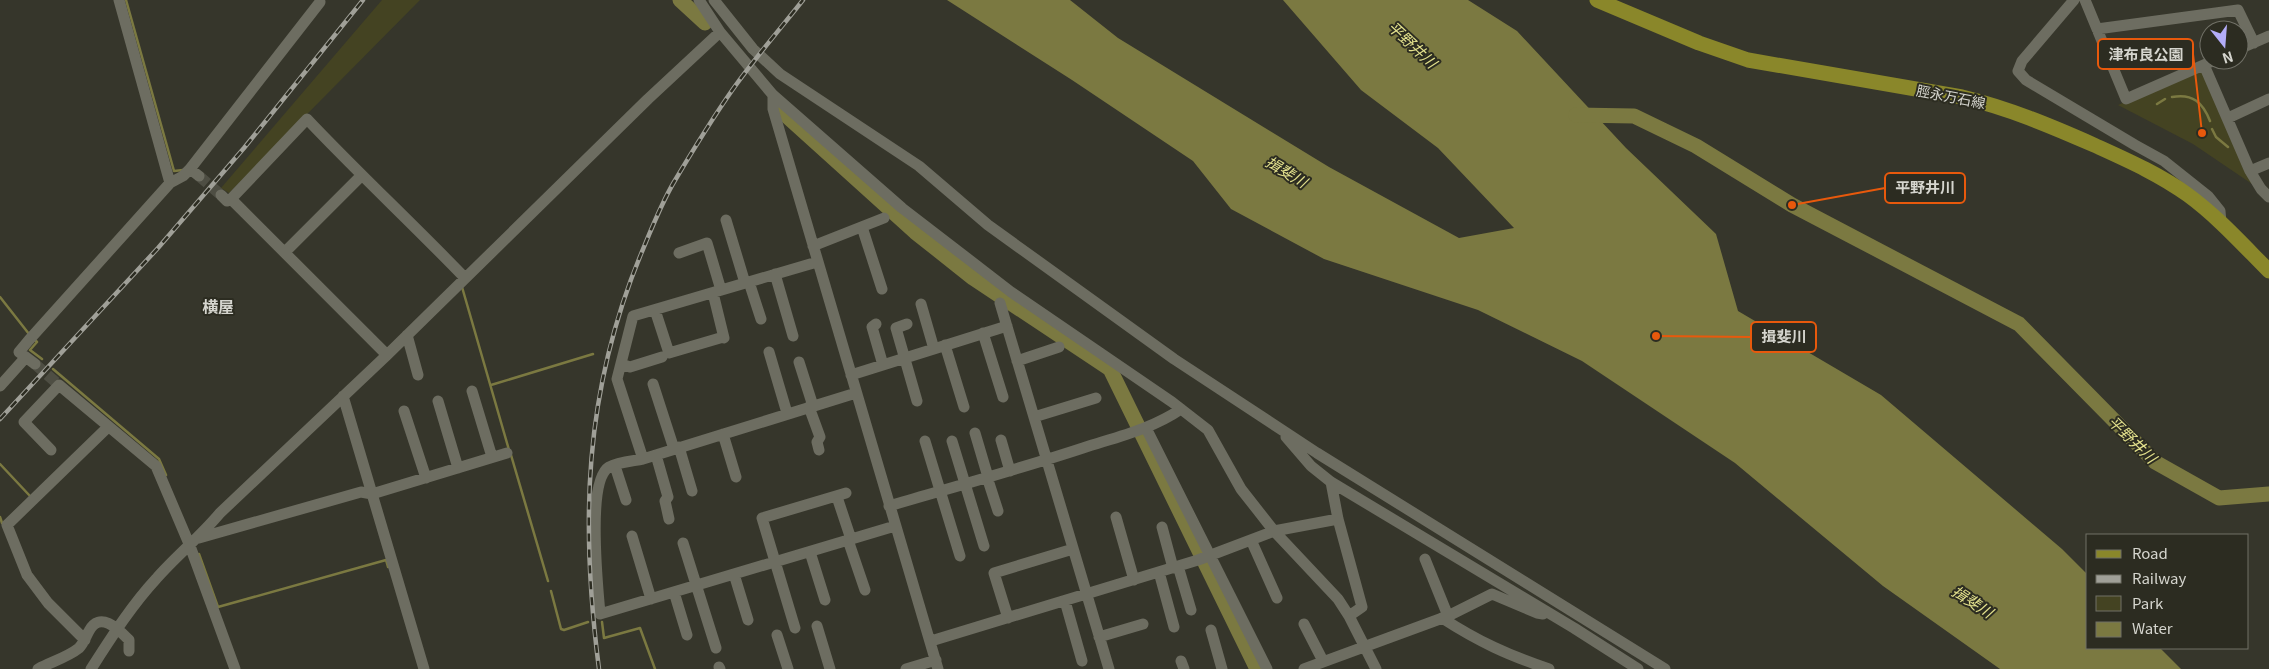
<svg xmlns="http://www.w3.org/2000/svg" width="2269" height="669" viewBox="0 0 2269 669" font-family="Georgia,'Noto Sans JP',serif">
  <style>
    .green { fill: #444322 }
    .water { fill: #7b7941 }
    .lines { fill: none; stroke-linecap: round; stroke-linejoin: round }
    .stream { stroke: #7b7941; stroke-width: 2.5 }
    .river { stroke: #7b7941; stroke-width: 15 }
    .minor-tunnel { stroke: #4e4e43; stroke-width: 11; stroke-dasharray: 11 5.5; stroke-linecap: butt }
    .minor { stroke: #6d6d61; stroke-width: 11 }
    .major { stroke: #8a872a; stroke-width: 15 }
    .rail-casing { stroke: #a0a098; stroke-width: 4.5 }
    .rail { stroke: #2c2c21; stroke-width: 2.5; stroke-dasharray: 8; stroke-linecap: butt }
    .labels { text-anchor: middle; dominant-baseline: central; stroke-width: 4; stroke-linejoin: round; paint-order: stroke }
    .street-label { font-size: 14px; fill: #d5d5ce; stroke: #2c2c21 }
    .water-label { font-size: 15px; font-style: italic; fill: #e4e28d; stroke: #2c2c21 }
    .quarter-label { font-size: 16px; font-weight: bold; fill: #d5d5ce; stroke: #2c2c21 }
    .leader { fill: none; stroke: #e8590c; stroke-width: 2 }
    .callout-dot { fill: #e8590c; stroke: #2c2c21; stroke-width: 2 }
    .callout { fill: #2c2c21; stroke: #e8590c; stroke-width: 2 }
    .callout-label { font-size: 15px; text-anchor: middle; font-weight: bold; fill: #d5d5ce }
  </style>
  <rect width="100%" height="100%" fill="#36362b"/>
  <path class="green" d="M382 0H420L229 193 221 188Z
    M2203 69 2255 186 2193 144 2118 105Z"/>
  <path class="water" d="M947 0H1070L1118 38 1329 167 1459 238 1514 228 1438 148 1361 90 1283 0H1468L1517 31 1626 148 1716 234 1738 311 1881 395 2062 549 2088 575V648H2160L2181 669H2000L1883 586 1735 463 1582 361 1478 310 1324 259 1231 209 1193 161 1072 80Z"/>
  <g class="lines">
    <path class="stream" d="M126 0 174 171 183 170
      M2172 97C2193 93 2203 103 2210 121
      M2157 104 2165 99
      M2212 129 2216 137 2228 147
      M462 287 509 450
      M0 297 29 334
      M35 340 37 342 30 350 42 359
      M53 369 159 459 166 475
      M491 385 593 354
      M511 455 548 581
      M0 464 30 496
      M0 517 2 523
      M199 554 218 607 386 560 388 567
      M551 591 561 629 564 630 588 622
      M602 622 604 638 640 628 655 669"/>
    <path class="river" d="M680 0 705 23
      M781 111 915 232 973 278 1110 369 1257 669
      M1576 115 1634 116 1696 146 1792 205 2019 324 2155 462 2219 498 2269 494"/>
    <path class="minor-tunnel" d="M199 176 221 195
      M35 364 59 385"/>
    <path class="minor" d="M119 0 170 183
      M699 0 720 32 773 95 902 208 1011 292 1172 402 1208 430 1241 489 1274 531 1338 599 1349 616 1376 669
      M714 0 753 49 780 74 919 166 988 225 1174 359 1317 453 1665 669
      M2074 0 2022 61 2018 71 2026 80 2135 145 2164 161 2208 196 2220 211 2221 223
      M2085 0 2126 99 2215 60
      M2097 29 2238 10 2254 43
      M2239 49 2269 36
      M2204 65 2250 171 2261 189 2269 197
      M773 95V109L938 669
      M2228 118 2269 99
      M190 169 320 2
      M2250 171 2269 163
      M221 195 227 201 231 199 387 355
      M231 199 307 119C358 173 413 224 465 278
      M726 220 745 283
      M862 227 882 289
      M813 246 884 218
      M285 252 361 176
      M679 253 707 243 721 290
      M775 274 793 336
      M749 282 761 319
      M713 293 724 338
      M1000 303 1109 669
      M921 304 934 349
      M655 310 669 353 720 338
      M876 324 872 327 883 365
      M907 324 896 328 917 401
      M983 333 1003 397
      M407 335 418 375
      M945 345 964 407
      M769 352 787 413
      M1017 361 1059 347
      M799 362 813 406
      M35 364 19 352 29 340 170 183 183 176 190 169 199 176
      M621 364 630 367 662 357
      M851 375 1007 326
      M653 384 674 449
      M0 386 26 357
      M472 391 492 457
      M856 393 643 459C633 461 618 462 609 467 586 481 598 588 600 614L895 526
      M343 396 424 669
      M438 401 458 468
      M809 407 820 437 817 442 819 450
      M404 411 426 478
      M1034 417 1096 398
      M1146 428 1267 669
      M975 433 988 477
      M723 434 736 477
      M1286 437 1311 466 1331 482 1574 628 1638 669
      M1001 440 1010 471
      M925 441 960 556
      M952 441 984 546
      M679 447 692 491
      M51 450 24 422 59 385 156 466 190 546 235 669
      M656 455 668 497 665 501 669 519
      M643 459 617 379 633 316 817 262
      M615 466 626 500
      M987 477 998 511
      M1331 482 1338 519 1362 607 1349 616
      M837 497 851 539
      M889 506C954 487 1019 469 1083 448 1117 437 1152 429 1181 409
      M1116 517 1134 580
      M1162 527 1173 568
      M632 536 651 599
      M199 538 361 492 372 494 507 453
      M848 540 865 590
      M1251 540 1277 598
      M683 543 716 648
      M810 552 825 600
      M1425 559 1448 616
      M1178 566 1191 610
      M1159 572 1174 627
      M734 574 748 620
      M674 592 687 635
      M1065 601 1082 661
      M1008 618 994 573 1073 549
      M1442 618C1479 642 1508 655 1549 669
      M1304 624 1323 661
      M817 626 830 669
      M795 628 762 518 846 493
      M1211 630 1222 669
      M777 635 788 669
      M1099 637 1143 624
      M85 640 48 603 27 575 7 525 108 427
      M931 641 1198 560 1274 531 1338 519
      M1181 661 1184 669
      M719 667 720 669
      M38 669C51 662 68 657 79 648 84 643 86 636 89 631 100 610 119 630 129 640V651
      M91 669C111 638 131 606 156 579 176 556 200 537 220 513L387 355 648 99 720 32
      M906 669 936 660
      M1304 669 1448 616 1492 594 1537 613 1543 614"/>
    <path class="major" d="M1597 0 1699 43 1748 60 1962 97C2008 108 2051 126 2094 145 2127 160 2159 174 2188 195 2218 217 2243 245 2269 271"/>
    <g class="rail-casing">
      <path id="rail" d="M0 419 158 248 244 148 363 0
        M599 669C580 522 584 392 641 254 651 230 661 204 674 182 693 150 712 119 733 89 755 58 780 29 803 0"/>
    </g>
    <use href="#rail" class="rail"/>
  </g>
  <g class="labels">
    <g class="street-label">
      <text transform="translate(1951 96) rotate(11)">脛永万石線</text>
    </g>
    <g class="water-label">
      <text transform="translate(1413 44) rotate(43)">平野井川</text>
      <text transform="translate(1287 171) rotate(31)">揖斐川</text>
      <text transform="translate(2133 439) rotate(44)">平野井川</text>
      <text transform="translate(1973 601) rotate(33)">揖斐川</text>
    </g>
    <g class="quarter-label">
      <text x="218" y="306">横屋</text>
    </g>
  </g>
  <path class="leader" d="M2202 133L2193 54M1792 205L1885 188M1656 336L1751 337"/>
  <g class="callout-dot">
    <circle cx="2202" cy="133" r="5"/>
    <circle cx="1792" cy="205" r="5"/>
    <circle cx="1656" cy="336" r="5"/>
  </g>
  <g class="callout">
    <rect x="2098" y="39" width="95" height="30" rx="5"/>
    <rect x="1885" y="173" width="80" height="30" rx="5"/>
    <rect x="1751" y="322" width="65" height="30" rx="5"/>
  </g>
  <g class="callout-label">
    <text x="2146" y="60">津布良公園</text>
    <text x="1925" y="193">平野井川</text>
    <text x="1784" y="342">揖斐川</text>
  </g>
  <rect x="2086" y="534" width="162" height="115" fill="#2c2c21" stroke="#707066"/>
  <rect x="2096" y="550" width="25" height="8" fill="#8a872a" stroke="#707066"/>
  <text x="2132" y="559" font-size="15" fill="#d5d5ce">Road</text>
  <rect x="2096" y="575" width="25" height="8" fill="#a0a098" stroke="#707066"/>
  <text x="2132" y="584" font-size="15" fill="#d5d5ce">Railway</text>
  <rect x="2096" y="596" width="25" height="15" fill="#444322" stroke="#707066"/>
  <text x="2132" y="609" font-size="15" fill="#d5d5ce">Park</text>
  <rect x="2096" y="622" width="25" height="15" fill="#7b7941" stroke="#707066"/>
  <text x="2132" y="634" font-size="15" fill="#d5d5ce">Water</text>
  <g transform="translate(2224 45) rotate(163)"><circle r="24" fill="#2c2c21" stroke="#707066"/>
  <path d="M0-4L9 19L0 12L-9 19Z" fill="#b3adf9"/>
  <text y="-8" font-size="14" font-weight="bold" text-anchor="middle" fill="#d5d5ce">N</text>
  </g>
</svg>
